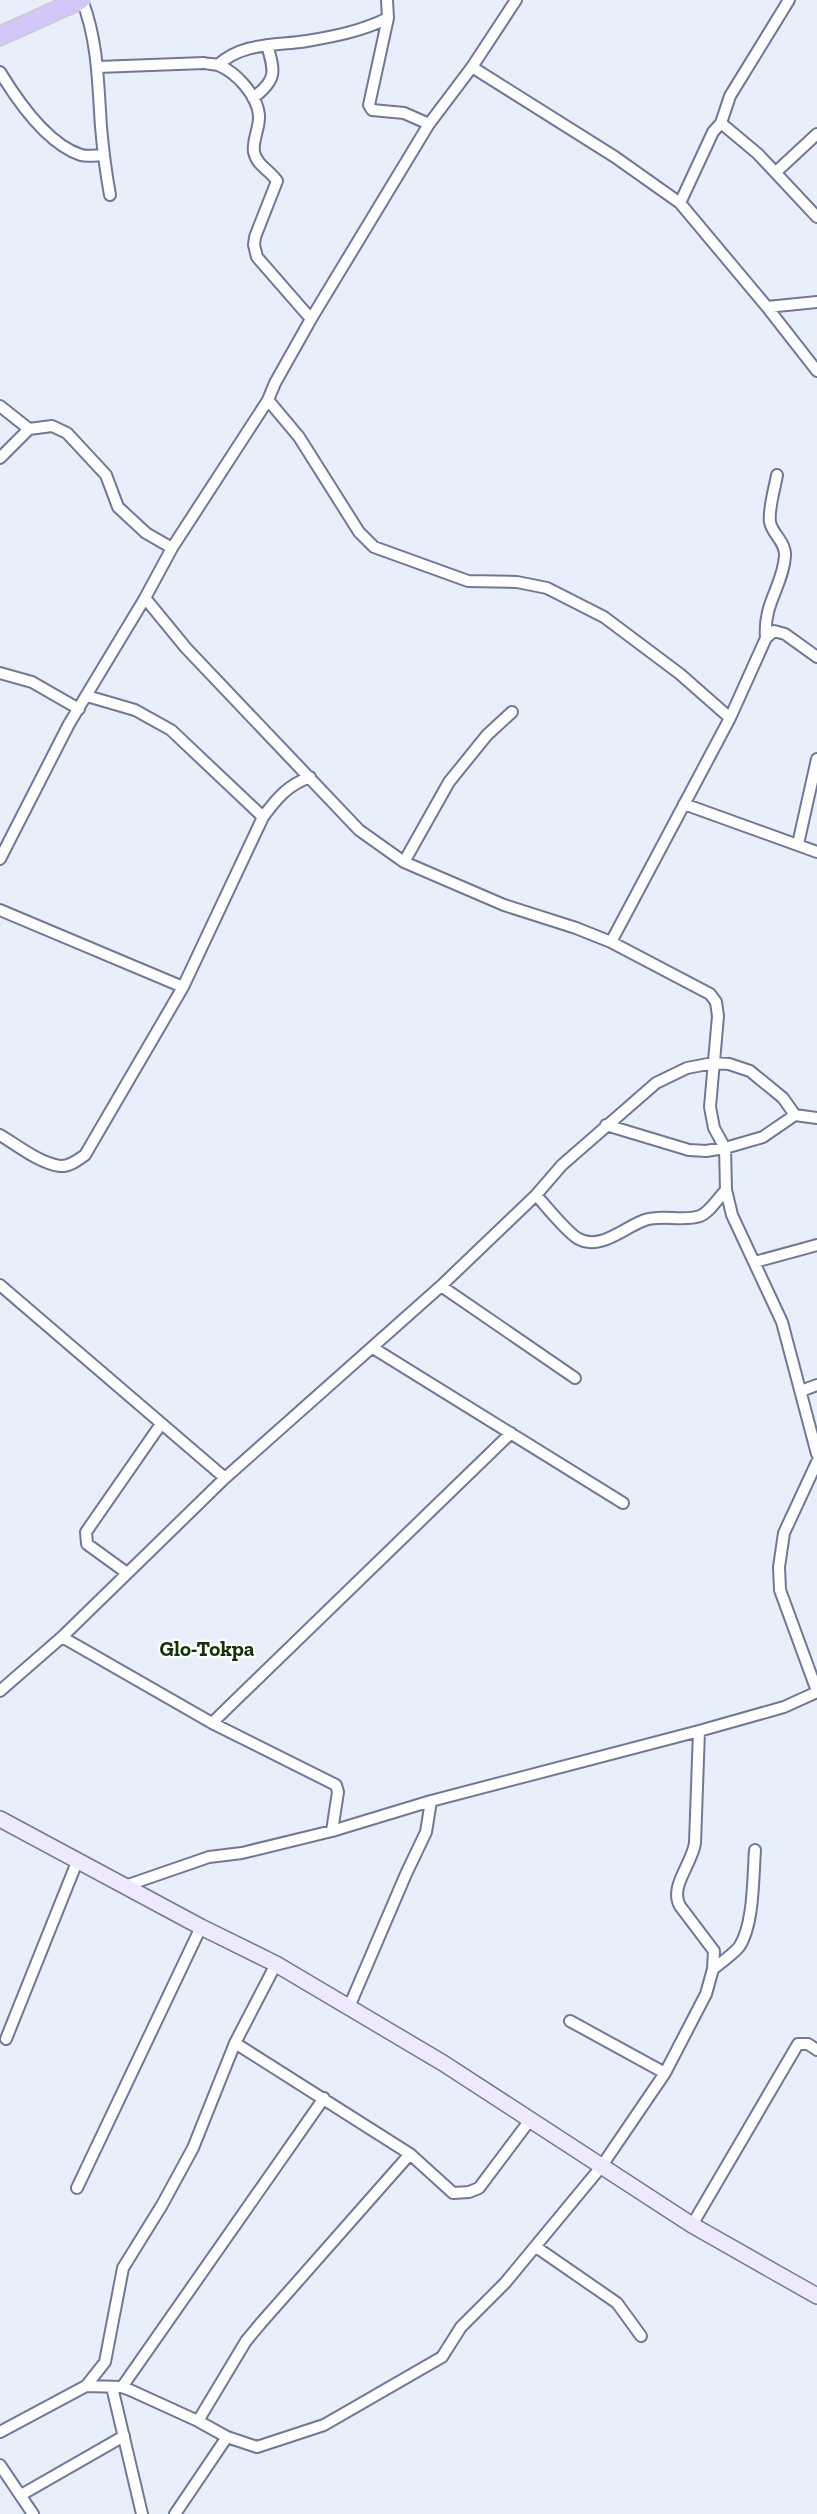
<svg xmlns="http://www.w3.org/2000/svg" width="817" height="2514" viewBox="0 0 817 2514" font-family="'Zilla Slab',serif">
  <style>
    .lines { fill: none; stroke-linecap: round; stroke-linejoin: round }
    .minor-casing { stroke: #6f7996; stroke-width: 14 }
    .secondary-casing { stroke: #6f7996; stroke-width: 18 }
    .trunk-casing { stroke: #cbcccf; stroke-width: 21 }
    .minor { stroke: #fff; stroke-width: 10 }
    .secondary { stroke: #eeeafc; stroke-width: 15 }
    .trunk { stroke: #d3c6f8; stroke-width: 18 }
    .labels { text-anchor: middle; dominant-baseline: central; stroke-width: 4.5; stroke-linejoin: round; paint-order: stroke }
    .quarter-label { font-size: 21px; font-weight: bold; fill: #103307; stroke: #fff }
  </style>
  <rect width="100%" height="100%" fill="#e9eefb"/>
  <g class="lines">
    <g class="minor-casing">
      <path id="minor" d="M82 0C98 41 98 83 101 127 103 150 106 173 110 195
        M387 0 388 18 369 105 372 110 404 113 429 124
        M218 65C243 42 275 46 307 41 336 36 362 31 388 18
        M98 67 204 63C208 64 214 64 218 65 236 72 257 95 259 115 260 128 252 140 254 152 257 166 270 170 277 181L255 237 254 245 257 257 311 319
        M472 67 615 157 680 203 767 307 817 371
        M0 72C17 100 47 144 81 155 87 157 97 155 104 155
        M253 98C277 80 275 72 267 45
        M721 123 758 154 817 217
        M776 172 817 134
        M680 203 713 132 721 123 730 96 789 0
        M767 307 817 302
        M268 400 299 437 359 532 374 547 468 581 517 582 547 588 604 617 680 674 730 718
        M0 406 29 429 52 426 67 433 106 475 118 507 146 533 172 548
        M0 458 29 429
        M145 598 186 648 359 830 404 862 504 905 576 928 611 942 710 994 716 1002 718 1016 710 1107 714 1128 725 1148 726 1190 732 1215 782 1322 817 1454
        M766 638C763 603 783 586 785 556 786 542 772 534 770 522 768 510 775 487 777 475
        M0 673 32 682 79 709
        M87 696 135 710 171 730 263 817
        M684 804 817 852
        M798 844 817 759
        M0 859 69 724 145 598 172 548 268 400 275 383 311 319 429 124 472 67 516 0
        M404 862 449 782 487 735 512 712
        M0 910 183 987
        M611 942 730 718 766 638 774 631 785 634 817 657
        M606 1125 689 1150 706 1151 725 1148 763 1137 795 1115
        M0 1135C17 1145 39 1163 60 1166 69 1167 78 1160 85 1155L183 987 263 817C277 798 288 785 310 777
        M536 1195C546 1206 565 1230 577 1238 600 1252 624 1227 645 1220 662 1214 683 1222 700 1216 710 1212 718 1198 726 1190
        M755 1262 817 1245
        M0 1285 225 1478
        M441 1286 575 1378
        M373 1348 623 1503
        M801 1391 817 1385
        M817 1462 784 1533 779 1567 780 1590 817 1691
        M127 1573 87 1544 86 1532 161 1424
        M62 1637 212 1723 336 1785 338 1792 332 1831
        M0 1691 62 1637 225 1478 441 1286 536 1195 562 1165 656 1083 687 1068 713 1063 729 1064 750 1071 783 1098 795 1115 817 1118
        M212 1723 511 1433
        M125 1886 209 1857 242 1853 332 1831 431 1801 699 1731 784 1707 817 1692
        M713 1969C722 1962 732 1955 739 1947 754 1925 753 1877 755 1850
        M349 2007 406 1874 426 1832 431 1801
        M570 2021 665 2073
        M6 2039 77 1862
        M235 2043 410 2154 453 2193 469 2192 479 2188 530 2120
        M77 2188 201 1927
        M692 2225 798 2044H808L817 2050
        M536 2247 617 2303 641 2336
        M86 2386 122 2387 130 2390 198 2421 227 2437 257 2447 324 2425 442 2357 461 2327 505 2283 601 2167 665 2073 706 1994 713 1969 714 1951 680 1906C669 1887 692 1864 695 1843L699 1731
        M112 2387 142 2514
        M122 2387 324 2098
        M198 2421 246 2341 261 2323 410 2154
        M0 2432 86 2386 105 2362 123 2268 162 2205 193 2148 235 2043 276 1964
        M0 2465 33 2514
        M21 2495 124 2436
        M175 2514 227 2437"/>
    </g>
    <g class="secondary-casing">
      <path id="secondary" d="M0 1819 201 1927 276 1964 443 2063 692 2225 817 2296"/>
    </g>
    <g class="trunk-casing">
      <path id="trunk" d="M0 36 80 0"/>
    </g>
    <use href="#minor" class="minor"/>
    <use href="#secondary" class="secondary"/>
    <use href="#trunk" class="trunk"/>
  </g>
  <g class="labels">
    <g class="quarter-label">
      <text x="207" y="1648">Glo-Tokpa</text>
    </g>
  </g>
</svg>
